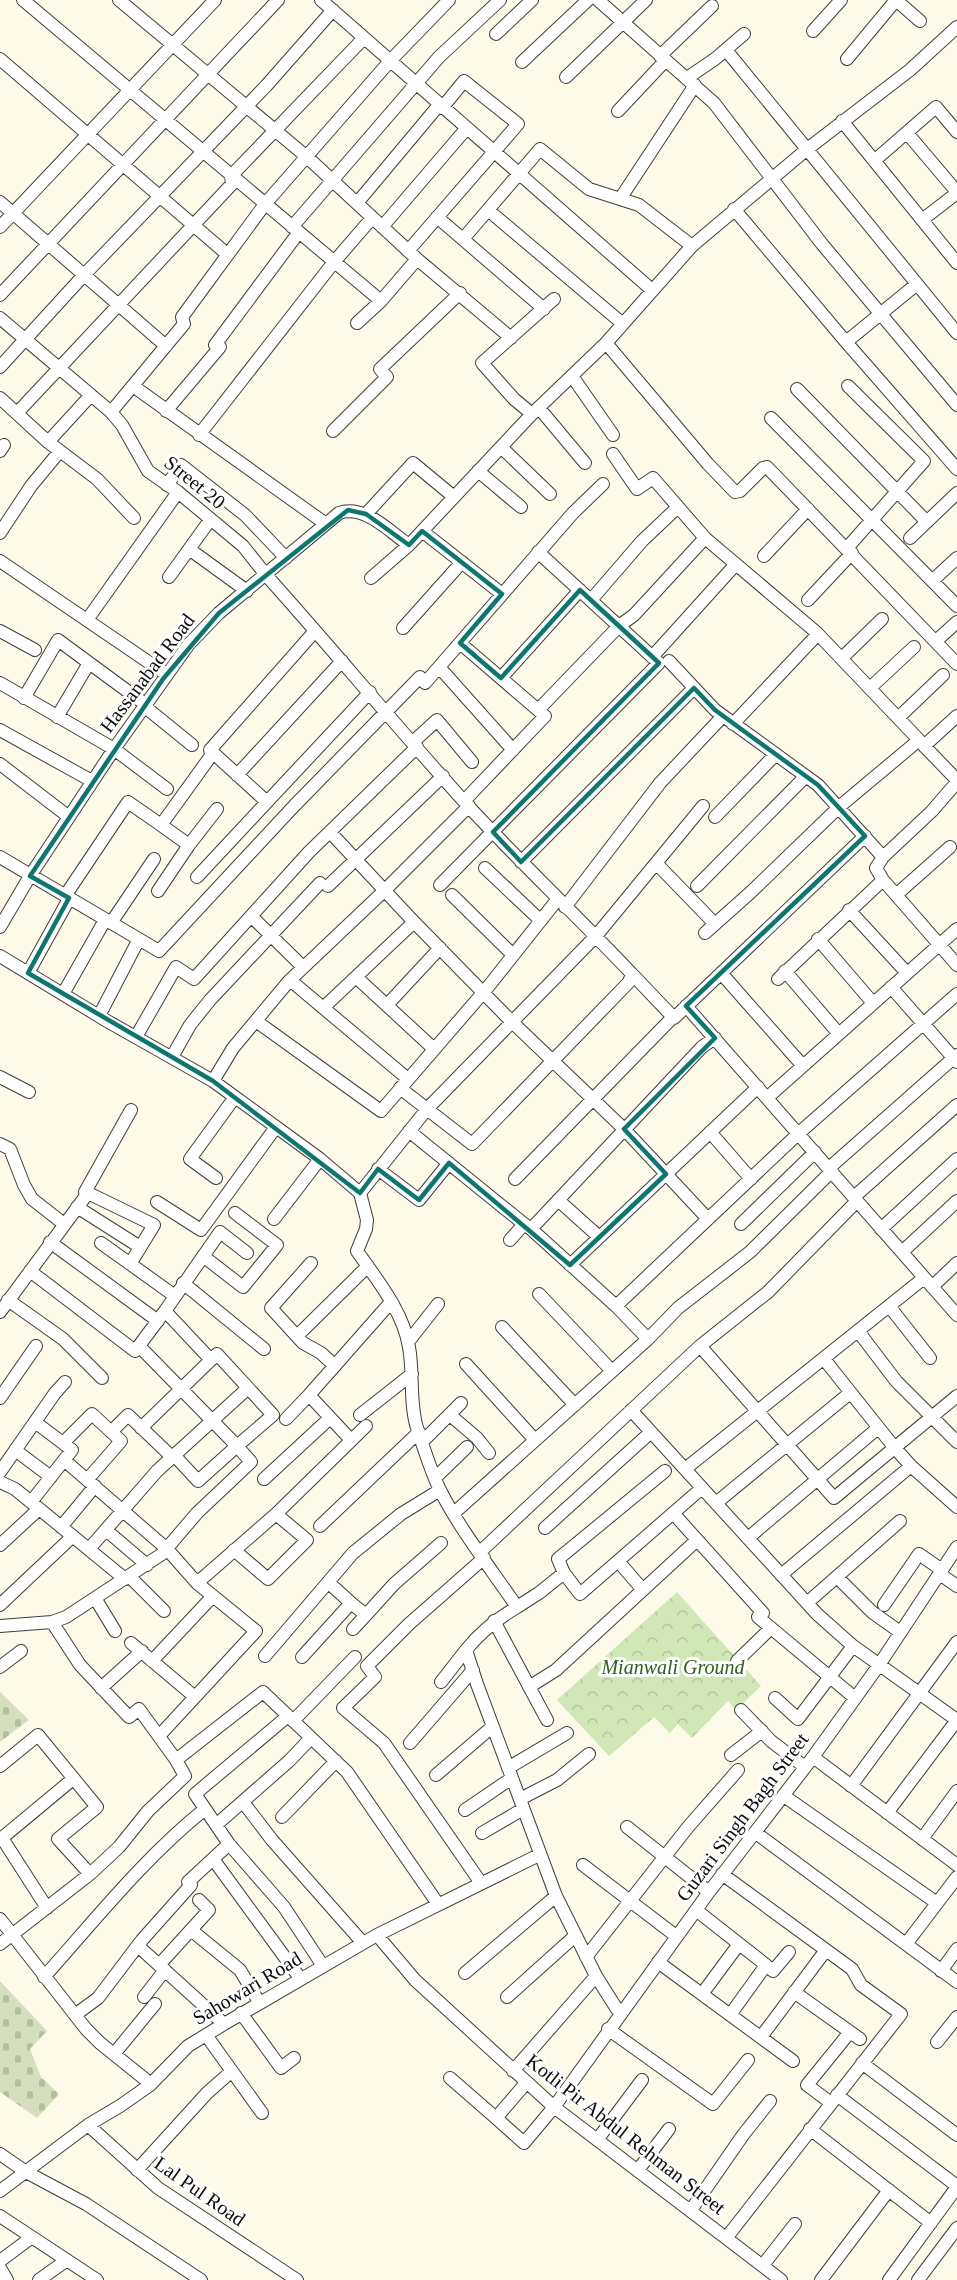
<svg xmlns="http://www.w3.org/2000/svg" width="957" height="2280" viewBox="0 0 957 2280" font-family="'Times New Roman',serif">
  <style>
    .cemetery { fill: url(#cemetery-stones) }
    .park { fill: url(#park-crowns) }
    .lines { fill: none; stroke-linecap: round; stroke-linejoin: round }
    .minor-casing { stroke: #3e3e3e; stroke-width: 14 }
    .minor { stroke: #fff; stroke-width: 12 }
    .marked { fill: none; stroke: #0f766e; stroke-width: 4.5; stroke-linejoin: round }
    .labels { text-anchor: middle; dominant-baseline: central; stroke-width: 6; stroke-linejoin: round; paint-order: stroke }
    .street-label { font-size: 20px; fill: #0b0b0b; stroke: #fff }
    .park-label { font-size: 20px; font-style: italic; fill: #2e601e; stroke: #fff }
  </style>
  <defs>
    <pattern id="cemetery-stones" width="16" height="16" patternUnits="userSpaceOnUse" patternTransform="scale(1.5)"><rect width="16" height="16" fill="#d5debd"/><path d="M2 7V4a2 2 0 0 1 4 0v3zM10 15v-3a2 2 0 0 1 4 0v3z" fill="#b6bda1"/></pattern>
    <pattern id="park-crowns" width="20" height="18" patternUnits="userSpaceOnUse" patternTransform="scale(1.5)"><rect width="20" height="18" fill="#d1e7b6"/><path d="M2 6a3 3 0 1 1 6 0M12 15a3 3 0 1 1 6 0" fill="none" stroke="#b2c59b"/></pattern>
  </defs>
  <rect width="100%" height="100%" fill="#fefaea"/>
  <path class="cemetery" d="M0 1692 29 1720 0 1742Z
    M0 1981 47 2031 30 2049 41 2077 59 2094 37 2118 0 2092Z"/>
  <path class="park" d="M677 1592 761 1686 736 1710 728 1701 692 1738 678 1724 670 1733 654 1717 609 1756 557 1700Z"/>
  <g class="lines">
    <g class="minor-casing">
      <path id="minor" d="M23 0 381 301
        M119 0 307 157 417 259 511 338
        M321 0 652 290
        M598 0 714 103 822 244 957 405
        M896 0 920 21
        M813 31 841 0
        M496 34 532 0
        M726 50 957 333
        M660 56 712 6
        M0 59 227 254
        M847 59 896 0
        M522 62 588 0
        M566 77 646 0
        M687 78 715 59 744 34
        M618 111 665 61
        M842 121 957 263
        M907 133 957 192
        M874 161 936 107 957 132
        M620 199 695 85
        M0 202 166 346
        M357 203 439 105
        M734 209 846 342 957 469
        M488 210 623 324
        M437 217 544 309
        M922 220 957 193
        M0 227 215 0
        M292 227 439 57 500 0
        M382 227 466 129
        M463 239 540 149 589 189 639 205 692 246
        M408 251 518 124 464 81 442 108
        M0 295 278 0
        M0 318 111 412 122 425 148 471 178 492 243 546 266 575C335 652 401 732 470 808 523 865 579 918 632 974L629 982 472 1144 400 1088
        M357 323 381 301 417 259
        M846 342 917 284
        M606 343 708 464 735 492 740 491 763 468 767 467 957 664
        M0 367 84 275 266 86 333 10
        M572 376 613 435
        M133 386 326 524
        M797 389 927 522
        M0 398 48 442 97 479 134 518
        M539 408 585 463
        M166 411 220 347 215 345 299 232
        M111 412 184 324 182 317 265 204 390 61 449 0
        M17 413 232 184 231 176 364 38
        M532 414 514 399 482 363 554 299
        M771 418 957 606
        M333 431 387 377 380 369 460 293
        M199 435 334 262 372 218
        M48 442 91 395
        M501 447 550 494
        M0 451 4 445
        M613 454 637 489 653 478 705 538 816 632 919 740
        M478 471 521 507
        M167 485 181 465 245 515 286 558
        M366 514 413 463 454 497
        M422 531 502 594
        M0 533 31 486 60 451
        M910 538 957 493
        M847 548 924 461 848 386
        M189 549 247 591
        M764 556 808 509
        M0 561 166 674
        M169 577 210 520
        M371 578 409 545 532 414 606 343 692 246 806 150 910 70 957 27
        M932 581 957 558
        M591 600 642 541 678 507
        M808 600 852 553
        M87 620 178 492
        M403 628 462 562
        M0 631 35 650
        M315 631 210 750 267 802 370 692
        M936 641 957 622
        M460 643 545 716 464 801
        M652 657 736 564
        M842 658 882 619
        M669 661 715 710 818 785 883 857
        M439 667 513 750
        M501 678 580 590
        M0 683 114 749
        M870 688 914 647
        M24 698 58 640 145 704
        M144 706 192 745
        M538 710 619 626 634 615 705 538
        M57 717 89 663
        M898 718 943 675
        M733 724 818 634
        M0 730 92 781
        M413 742 437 720 472 762
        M924 746 957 780
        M114 749 167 789
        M0 764 69 817
        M237 775 342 661
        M957 782 932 811 883 857 876 868 883 880 957 965
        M715 817 776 754
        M161 825 189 845 217 809
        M330 832 414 922 511 1021 624 1129 708 1219
        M0 857 159 951 294 806 420 677 425 683 573 513 603 484
        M521 862 694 688
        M656 863 715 924
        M485 868 540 920
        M197 877 267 802
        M440 885 659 663 538 552
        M328 886 443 776
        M697 886 806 776
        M158 891 189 845
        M452 895 513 955
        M896 895 950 847
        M65 896 128 802 161 825 213 753
        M565 907 660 783 723 716
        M849 910 907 973
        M251 916 303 967
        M111 923 154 859
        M0 927 30 876 114 749 189 644 219 613 339 513C364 504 389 531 409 545
        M705 933 751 892 839 807 919 740 924 746 957 716
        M818 939 873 1003
        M0 956 107 1021 213 1081 320 1159 360 1193 367 1220 366 1229 357 1251C377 1280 403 1311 409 1347 414 1374 409 1402 417 1428 424 1448 430 1469 439 1488 458 1527 492 1570 517 1607 497 1619 481 1631 466 1650L477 1684 556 1896 596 1976 620 2014
        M785 971 839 1034
        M28 973 69 899
        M721 973 803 1066
        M632 974 674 1018 865 836
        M356 977 434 1049
        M778 979 883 880
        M290 980 408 1079
        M891 987 957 1062
        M63 994 105 920
        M387 1005 440 948
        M686 1006 957 1315
        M323 1008 414 922
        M99 1016 139 939
        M256 1021 381 1111 488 987 557 900
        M136 1037 176 967 194 979 309 852 417 747
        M172 1057 190 1025 210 1000 320 883
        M0 1077 29 1092
        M213 1081 233 1048 289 981 384 891 469 806
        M768 1097 957 929
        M409 1131 524 1224
        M710 1132 751 1179
        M0 1144 10 1149 24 1185 32 1199 64 1224
        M829 1168 957 1055
        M378 1169 419 1200 449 1163
        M216 1178 190 1159 235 1097
        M515 1179 673 1017
        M88 1193 154 1225 130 1264
        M360 1193 427 1109 596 936 703 806
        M854 1197 957 1105
        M558 1200 597 1235
        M157 1202 201 1230 276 1127
        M77 1207 140 1247
        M274 1219 320 1159
        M741 1224 815 1152
        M531 1229 616 1306 648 1339 678 1308 750 1252 832 1171
        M881 1229 957 1159
        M510 1240 524 1224 531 1229 702 1047 715 1038
        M50 1242 158 1321
        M101 1243 175 1296
        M902 1252 957 1201
        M203 1256 243 1287 277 1245 235 1213
        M311 1263 271 1308 303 1343 321 1353 335 1366
        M570 1265 758 1087
        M30 1271 135 1351 165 1311
        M183 1283 264 1349
        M932 1287 957 1263
        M539 1294 612 1371
        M8 1300 63 1339 102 1378
        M616 1306 799 1133 957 994
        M889 1306 930 1358
        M0 1312 88 1193 85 1192 131 1110
        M502 1327 575 1405
        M858 1331 896 1381 957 1442
        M297 1336 368 1266
        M408 1342 438 1304
        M139 1346 237 1446 198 1481 174 1455
        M700 1346 834 1498 957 1396
        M824 1359 894 1447 911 1466 957 1507
        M211 1360 165 1311 220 1232 247 1253
        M466 1364 535 1440
        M309 1395 391 1302
        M0 1398 36 1346
        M631 1410 817 1614 853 1646 957 1720
        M360 1415 412 1374
        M450 1415 477 1438 489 1453
        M286 1419 309 1395 351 1440
        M111 1432 128 1415 172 1457
        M423 1441 461 1403
        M63 1443 92 1414 121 1441 87 1480
        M15 1450 51 1477
        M64 1460 167 1549 197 1583 256 1631 159 1736
        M685 1469 924 1278
        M665 1471 558 1559 564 1573 580 1594 702 1488
        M0 1472 55 1393 65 1382
        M435 1478 467 1447
        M264 1479 330 1418
        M0 1482 15 1489 125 1579
        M31 1502 72 1450 35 1422
        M716 1503 850 1393
        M454 1513 648 1339
        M673 1513 763 1613 758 1617 855 1698
        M320 1526 419 1432
        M61 1527 95 1486
        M545 1528 651 1432
        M106 1530 147 1565
        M748 1538 878 1428
        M0 1545 39 1509
        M89 1549 157 1471 248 1388
        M234 1550 268 1579 307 1540 276 1514
        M480 1552 700 1346 768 1292 857 1201
        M618 1561 643 1590
        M940 1574 957 1586
        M781 1575 911 1466
        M129 1576 164 1611
        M837 1577 872 1612 900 1632
        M197 1583 276 1514 366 1426
        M95 1598 115 1631
        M351 1603 366 1615 353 1629
        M807 1603 900 1521
        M0 1605 73 1536
        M884 1605 919 1554 942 1570
        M517 1607 539 1593 564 1573
        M366 1615 394 1584 441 1543
        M494 1621 547 1720
        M0 1626 52 1622 66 1617 162 1554 197 1513 251 1462 237 1446 273 1415 217 1354 141 1428
        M131 1643 195 1697
        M265 1656 353 1553 401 1514 440 1490
        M302 1657 351 1603 328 1582
        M152 1661 213 1596
        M737 1661 771 1628
        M0 1667 21 1651
        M441 1682 466 1650
        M529 1687 556 1670 697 1540
        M101 1688 142 1651
        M775 1698 798 1719 853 1646
        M741 1710 771 1741 805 1767
        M288 1716 195 1794 229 1844 284 1907 323 1966
        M293 1721 355 1657
        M410 1743 473 1670
        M731 1755 762 1731
        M813 1757 957 1865
        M176 1760 263 1692 347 1772 438 1904
        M0 1766 38 1735 97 1807 58 1839 90 1874
        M508 1768 567 1733
        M436 1775 492 1727
        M851 1786 957 1642
        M784 1796 937 1903
        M520 1799 557 1780 589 1754
        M243 1802 272 1840 363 1943
        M465 1810 512 1778
        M887 1813 957 1720
        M282 1817 336 1761
        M216 1825 289 1761 311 1738
        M627 1827 709 1892
        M482 1833 523 1809
        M756 1833 957 1982
        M922 1839 957 1791
        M213 1859 300 1978
        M583 1865 676 1936
        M722 1874 852 1969 861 1985 901 2014 727 2237
        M481 1883 384 1743 343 1708 375 1677 367 1666 409 1624 484 1558
        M47 1908 2 1838 73 1779
        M696 1910 766 1965
        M0 1919 86 2029 100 2043 151 2084
        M191 1930 240 1970 259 2002
        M377 1935 415 1980 554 2107 781 2280
        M0 1944 90 1874 119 1847 148 1811 185 1776 176 1760 139 1709 129 1717 80 1665 52 1622
        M906 1944 957 1877
        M138 1946 224 2024
        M586 1957 688 1827 738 1770
        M658 1962 793 2061
        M159 1965 209 1910 199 1900
        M941 1971 957 1949
        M465 1973 556 1896
        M44 1977C95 1920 145 1857 205 1809
        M794 1992 860 2039
        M702 1994 739 1944
        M144 1997 165 1970
        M507 1997 575 1936
        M241 2013 281 2068 294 2058
        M75 2015 98 1998 142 1940 191 1885 188 1882 229 1844
        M730 2015 766 1965 773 1971 789 1952
        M608 2029 713 2104 748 2060
        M206 2035 262 2113
        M761 2037 826 1950
        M937 2042 957 2017
        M114 2054 155 2004
        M862 2063 957 2135
        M513 2071 596 1976
        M450 2078 496 2118
        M526 2083 496 2118 524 2143 554 2107 709 1892 813 1757 879 1665 957 1547
        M837 2095 957 2186
        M831 2103 807 2085 850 2032
        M88 2125 158 2188 297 2280
        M810 2129 931 2223
        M597 2140 642 2080
        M0 2154 26 2172 86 2204 201 2280
        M137 2170 207 2093 232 2071
        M638 2170 669 2129
        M0 2191 88 2125 120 2106 150 2085 188 2046 224 2024 377 1935 539 1855
        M691 2210 743 2135 770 2101
        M0 2216 97 2280
        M0 2261 32 2237
        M763 2265 795 2224
        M0 2268 7 2280
        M39 2280 67 2260
        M821 2280 889 2190
        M889 2280 957 2187
        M918 2280 957 2228"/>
    </g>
    <use href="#minor" class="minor"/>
  </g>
  <path class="marked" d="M348 510 366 514 409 545 422 531 502 594 460 643 501 678 580 590 659 663 493 832 521 862 694 688 715 710 818 785 865 836 686 1006 715 1038 624 1129 666 1174 570 1265 449 1163 419 1200 378 1169 360 1193 213 1081 28 973 69 898 30 876 163 679 219 613Z"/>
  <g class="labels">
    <g class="street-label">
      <text transform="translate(195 482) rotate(39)">Street 20</text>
      <text transform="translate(147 673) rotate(-53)">Hassanabad Road</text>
      <text transform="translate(742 1817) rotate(-53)">Guzari Singh Bagh Street</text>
      <text transform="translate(247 1988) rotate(-31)">Sahowari Road</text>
      <text transform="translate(626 2134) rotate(38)">Kotli Pir Abdul Rehman Street</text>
      <text transform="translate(200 2191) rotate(35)">Lal Pul Road</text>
    </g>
    <g class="park-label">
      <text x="673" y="1667">Mianwali Ground</text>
    </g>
  </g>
</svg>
